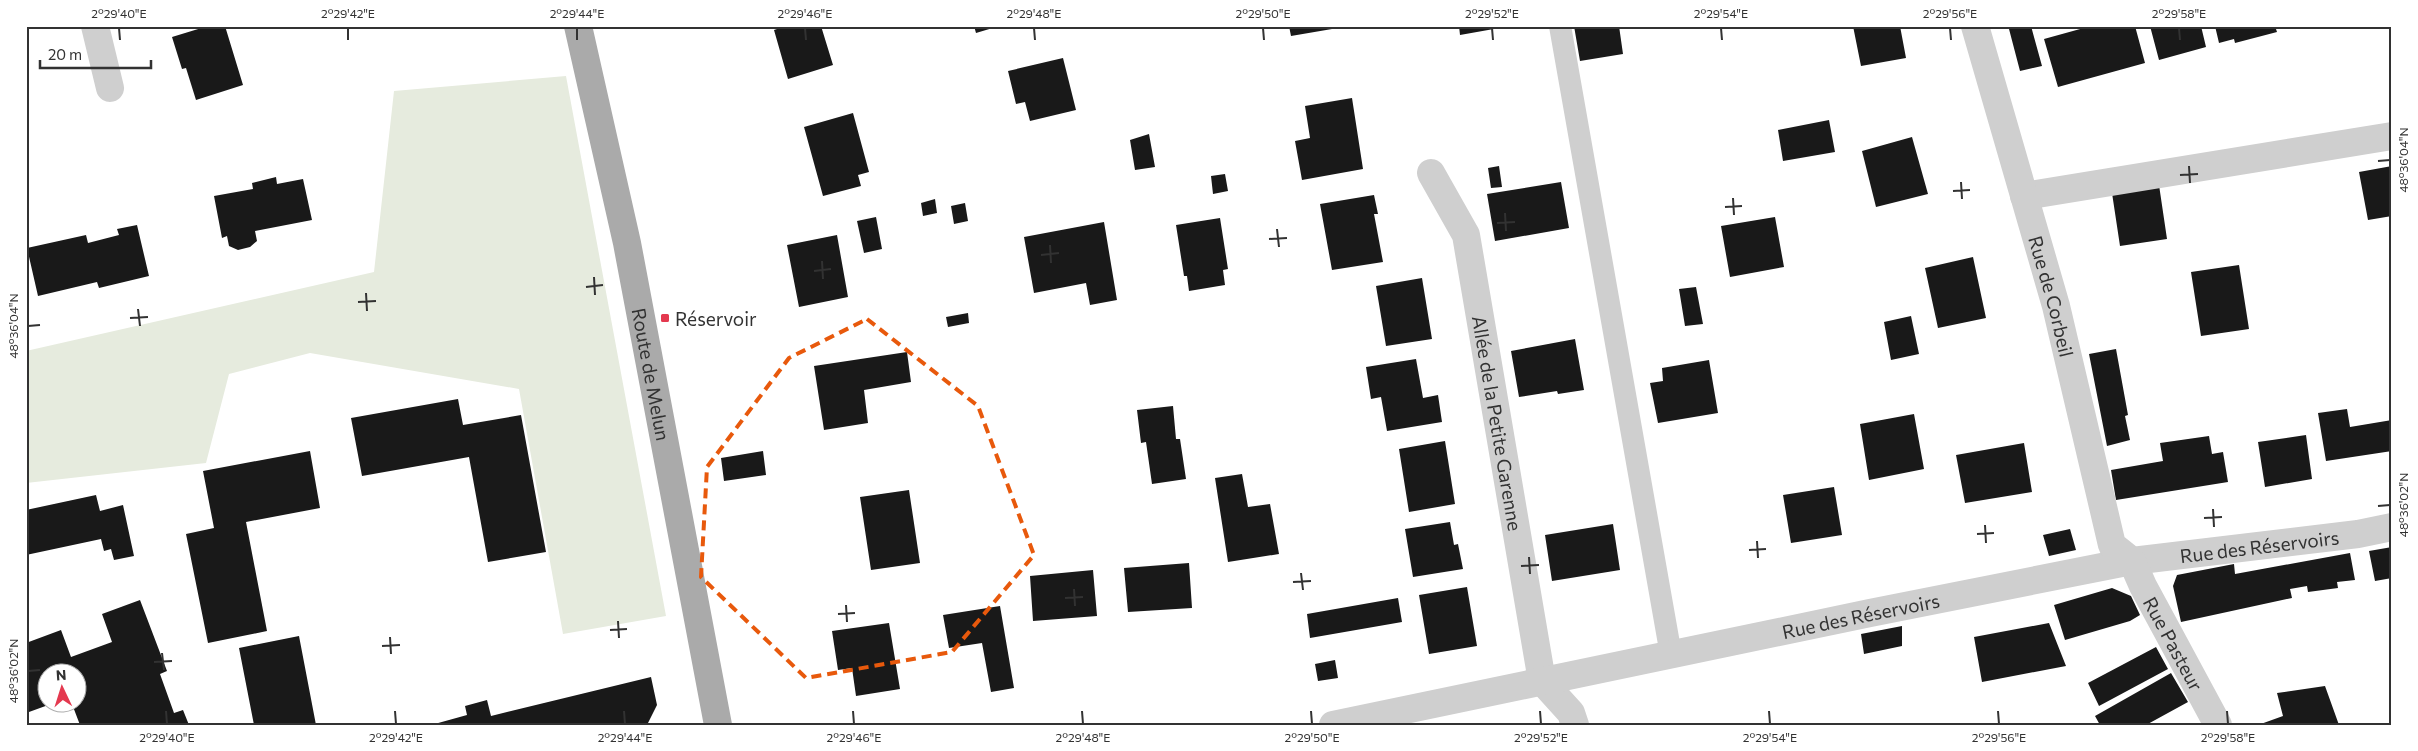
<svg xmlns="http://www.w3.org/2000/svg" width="2418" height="751" viewBox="0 0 2418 751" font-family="Commissioner,sans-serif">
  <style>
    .green { fill: #e6ebde }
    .building { fill: #191919 }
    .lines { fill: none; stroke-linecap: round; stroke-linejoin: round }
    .service { stroke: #cfcfcf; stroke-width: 22 }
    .minor { stroke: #cfcfcf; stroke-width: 28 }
    .tertiary { stroke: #cfcfcf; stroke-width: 28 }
    .primary { stroke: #aaa; stroke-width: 28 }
    .marked { fill: none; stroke: #e8590c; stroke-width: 4; stroke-dasharray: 10 6; stroke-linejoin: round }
    .ticks { fill: none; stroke: #323232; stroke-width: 2 }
    .poi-dot { fill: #e4394f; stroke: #fff; stroke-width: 2 }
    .labels { text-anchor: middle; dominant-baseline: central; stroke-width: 5; stroke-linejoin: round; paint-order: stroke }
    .street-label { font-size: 19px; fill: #323232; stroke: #fff }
    .poi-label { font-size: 19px; fill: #323232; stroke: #fff; text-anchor: start }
    .neatline { fill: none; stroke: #323232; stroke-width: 2 }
    .ticks-label { font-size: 12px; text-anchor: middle; fill: #323232 }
  </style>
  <rect width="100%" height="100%" fill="#fff"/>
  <path class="green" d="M566 76 666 616 563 634 519 389 310 353 229 374 206 463 26 483V351L374 272 394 91Z"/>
  <path class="building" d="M208 26H225L243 85 196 100 186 68 182 69 172 37Z
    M786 26H821L833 65 788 79 774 30Z
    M974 26H995L996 27 976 33Z
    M1289 26H1331L1332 29 1291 36Z
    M1459 26H1505V27L1460 35Z
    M1574 26H1619L1623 54 1580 61Z
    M1853 26H1900L1906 58 1861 66Z
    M2011 26H2031L2042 66 2020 71 2009 29Z
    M2091 26H2135L2145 63 2058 87 2044 39Z
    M2150 26H2201L2206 47 2159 60Z
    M2215 26H2275L2277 32 2235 43 2234 39 2219 43Z
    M1063 58 1076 110 1030 121 1025 102 1016 104 1008 71Z
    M1352 98 1363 169 1302 180 1295 141 1310 138 1305 106Z
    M853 113 869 172 858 175 861 186 823 196 804 127Z
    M1829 120 1835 152 1783 161 1778 130Z
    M1149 134 1155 167 1135 170 1130 140Z
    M1912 137 1928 194 1876 207 1862 151Z
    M1499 166 1502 187 1491 188 1488 168Z
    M2392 166V216L2368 220 2359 172Z
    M1225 174 1228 191 1213 194 1211 176Z
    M276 177 277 184 303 179 312 220 255 231 257 241 250 247 238 250 229 246 227 236 222 238 214 196 253 189 252 183Z
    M1561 182 1569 228 1495 241 1487 194Z
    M2159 185 2167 239 2120 246 2112 193Z
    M1374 195 1378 214H1374L1383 262 1332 270 1320 204Z
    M935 199 937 213 923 216 921 203Z
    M965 203 968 221 954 224 951 206Z
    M876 217 882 249 864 253 857 221Z
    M1775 217 1784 267 1730 277 1721 226Z
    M1220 218 1228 269 1223 270 1225 285 1189 291 1187 276H1184L1176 225Z
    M1104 222 1117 300 1090 305 1086 283 1034 293 1024 237Z
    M137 225 149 276 99 288 97 282 38 296 27 248 86 235 88 243 119 235 117 229Z
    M837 235 848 297 799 307 787 245Z
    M1973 257 1986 318 1938 328 1925 268Z
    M2239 265 2249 329 2201 336 2191 272Z
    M1422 278 1432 339 1386 346 1376 286Z
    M1696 287 1703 324 1685 326 1679 289Z
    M968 313 969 323 948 327 946 317Z
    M1911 316 1919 354 1891 360 1884 322Z
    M1575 339 1584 390 1558 394 1557 391 1519 397 1511 351Z
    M2116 349 2128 415 2125 416 2130 440 2107 446 2089 354Z
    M907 352 911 382 864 390 868 423 824 430 814 366Z
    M1416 359 1423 398 1438 395 1442 422 1387 431 1381 397 1371 399 1366 367Z
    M1709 360 1718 413 1658 423 1650 383 1663 381 1662 368Z
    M458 399 463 425 521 415 546 552 488 562 469 457 362 476 351 418Z
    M1173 406 1176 439H1180L1186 479 1152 484 1146 442 1141 443 1137 410Z
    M2347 409 2350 427 2392 420V451L2326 461 2318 413Z
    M1914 414 1924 469 1869 480 1860 424Z
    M2306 435 2312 479 2265 487 2258 442Z
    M2209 436 2212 454 2223 452 2228 482 2116 500 2111 470 2163 461 2160 443Z
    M1445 441 1455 504 1409 512 1399 449Z
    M2024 443 2032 492 1965 503 1956 455Z
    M310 451 320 508 246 522 267 631 208 643 186 534 214 528 203 471Z
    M763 451 766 475 724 481 721 458Z
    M1242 474 1248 507 1270 504 1279 554 1228 562 1215 478Z
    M1834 487 1842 535 1791 543 1783 495Z
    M909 490 920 563 871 570 860 497Z
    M96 495 100 511 123 505 134 556 114 560 111 549 104 551 101 539 26 555V510Z
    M1450 522 1454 545 1458 544 1463 569 1413 577 1405 529Z
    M1613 524 1620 570 1552 581 1545 535Z
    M2070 529 2076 550 2049 556 2043 535Z
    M2392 547V578L2375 581 2369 551Z
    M2350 553 2355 580 2337 582 2338 588 2308 592 2307 586 2290 589 2292 598 2181 622 2173 586 2177 575 2234 564 2235 574Z
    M1189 563 1192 608 1128 612 1124 568Z
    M1093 570 1097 616 1033 621 1030 576Z
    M1467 587 1477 646 1429 654 1419 595Z
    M2112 588 2131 596 2140 615 2130 621 2065 640 2054 605Z
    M1398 598 1402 622 1310 638 1307 614Z
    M140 600 167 671 160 674 174 713 183 710 189 725H80L72 704H78V674H48V704H51L29 712 26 704V643L61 630 71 657 112 642 102 614Z
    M1000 606 1014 688 991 692 982 643 949 648 943 615Z
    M889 623 900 689 856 696 852 668 838 670 832 631Z
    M2049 623 2066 666 1982 682 1974 637Z
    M1902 626V646L1864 654 1861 634Z
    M299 636 316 725H254L239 648Z
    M2156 647 2168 669 2099 706 2088 683Z
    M1335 660 1338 678 1318 681 1315 664Z
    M2171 673 2188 702 2146 725H2100L2095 716Z
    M651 677 657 705 647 725H431L467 715 465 706 487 700 491 716Z
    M2325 686 2339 725H2258L2283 716 2277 693Z"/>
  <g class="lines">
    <path class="service" d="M1560 26 1671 655"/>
    <g class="minor">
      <path d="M95 26 110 88"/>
      <path id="s1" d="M1431 173 1466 235 1542 681 1571 713 1575 725"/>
      <path d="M2024 196 2392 136"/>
      <path id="s2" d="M1333 725 1870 613 2132 561 2358 534 2392 527"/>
    </g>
    <path class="tertiary" id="s3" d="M1975 26 2056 306 2112 545 2132 561 2143 586 2218 725"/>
    <path class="primary" id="s4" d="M578 26 627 243 718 725"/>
  </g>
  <path class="marked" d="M867 319 978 406 1034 555 952 652 806 678 701 577 707 467 789 358Z"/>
  <path class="ticks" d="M119 28 120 40M348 28V40M577 28V40M805 28 806 40M1034 28 1035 40M1263 28 1264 40M1492 28 1493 40M1721 28 1722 40M1950 28 1951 40M2179 28 2180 40M2378 161 2390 160M2189 166 2190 183M2180 175 2198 174M1961 182 1962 199M1953 191 1970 190M1733 198 1734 215M1725 207 1742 206M1505 213 1506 231M1497 223 1515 222M1277 229 1279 247M1269 239 1287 238M1050 245 1051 263M1041 255 1059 253M822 261 823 279M814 271 831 269M594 277 595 295M586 287 603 285M366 293 367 311M358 302 376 301M138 309 140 326M130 318 148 317M28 326 40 325M2378 506 2390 505M2213 509 2214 527M2204 518 2222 517M1985 525 1986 543M1977 534 1994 533M1757 541 1758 558M1749 550 1766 549M1529 557 1530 574M1521 566 1539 565M1301 573 1303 590M1293 582 1311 581M1074 589 1075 606M1065 598 1083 597M846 605 847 622M838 614 855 613M618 621 619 638M610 630 627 629M390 637 391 654M382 646 400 645M162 653 164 670M154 662 172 661M28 671 40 670M166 711 167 724M395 711 396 724M624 711 625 724M853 711 854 724M1082 711 1083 724M1311 711 1312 724M1540 711 1541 724M1769 711 1770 724M1998 711 1999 724M2227 711 2228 724"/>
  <rect class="poi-dot" x="660" y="313" width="10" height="10" rx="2.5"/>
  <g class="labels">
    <g class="street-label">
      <text stroke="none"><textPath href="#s3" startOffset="281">Rue de Corbeil</textPath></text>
      <text stroke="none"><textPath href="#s4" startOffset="356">Route de Melun</textPath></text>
      <text stroke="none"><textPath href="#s1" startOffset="262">Allée de la Petite Garenne</textPath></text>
      <text stroke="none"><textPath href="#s2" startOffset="944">Rue des Réservoirs</textPath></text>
      <text stroke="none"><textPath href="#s2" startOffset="539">Rue des Réservoirs</textPath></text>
      <text stroke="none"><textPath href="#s3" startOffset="655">Rue Pasteur</textPath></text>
    </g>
    <g class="poi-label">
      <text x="675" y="318">Réservoir</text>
    </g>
  </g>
  <rect width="2418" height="751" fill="none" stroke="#ffffff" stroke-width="55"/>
  <g transform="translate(62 688) rotate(356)"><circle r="24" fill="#ffffff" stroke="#adadad"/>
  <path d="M0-4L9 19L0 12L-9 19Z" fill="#e4394f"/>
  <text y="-8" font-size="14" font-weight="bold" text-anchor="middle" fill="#323232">N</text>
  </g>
  <path d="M40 60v8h111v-8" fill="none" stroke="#323232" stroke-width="2.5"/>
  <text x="48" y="60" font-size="15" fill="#323232" stroke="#ffffff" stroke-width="4" paint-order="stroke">20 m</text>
  <rect x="28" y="28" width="2362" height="696" class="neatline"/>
  <g class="ticks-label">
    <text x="119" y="18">2°29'40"E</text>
    <text x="348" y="18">2°29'42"E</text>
    <text x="577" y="18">2°29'44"E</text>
    <text x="805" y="18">2°29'46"E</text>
    <text x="1034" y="18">2°29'48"E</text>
    <text x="1263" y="18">2°29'50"E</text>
    <text x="1492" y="18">2°29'52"E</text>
    <text x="1721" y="18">2°29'54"E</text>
    <text x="1950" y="18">2°29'56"E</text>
    <text x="2179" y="18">2°29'58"E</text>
    <text transform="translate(2404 160) rotate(-90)" y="4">48°36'04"N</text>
    <text transform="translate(14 326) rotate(-90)" y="4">48°36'04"N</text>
    <text transform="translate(2404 505) rotate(-90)" y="4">48°36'02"N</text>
    <text transform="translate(14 671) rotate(-90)" y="4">48°36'02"N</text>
    <text x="167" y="742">2°29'40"E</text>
    <text x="396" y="742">2°29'42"E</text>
    <text x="625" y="742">2°29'44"E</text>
    <text x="854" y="742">2°29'46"E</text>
    <text x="1083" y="742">2°29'48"E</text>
    <text x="1312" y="742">2°29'50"E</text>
    <text x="1541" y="742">2°29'52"E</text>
    <text x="1770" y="742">2°29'54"E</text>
    <text x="1999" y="742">2°29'56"E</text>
    <text x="2228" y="742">2°29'58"E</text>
  </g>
</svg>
